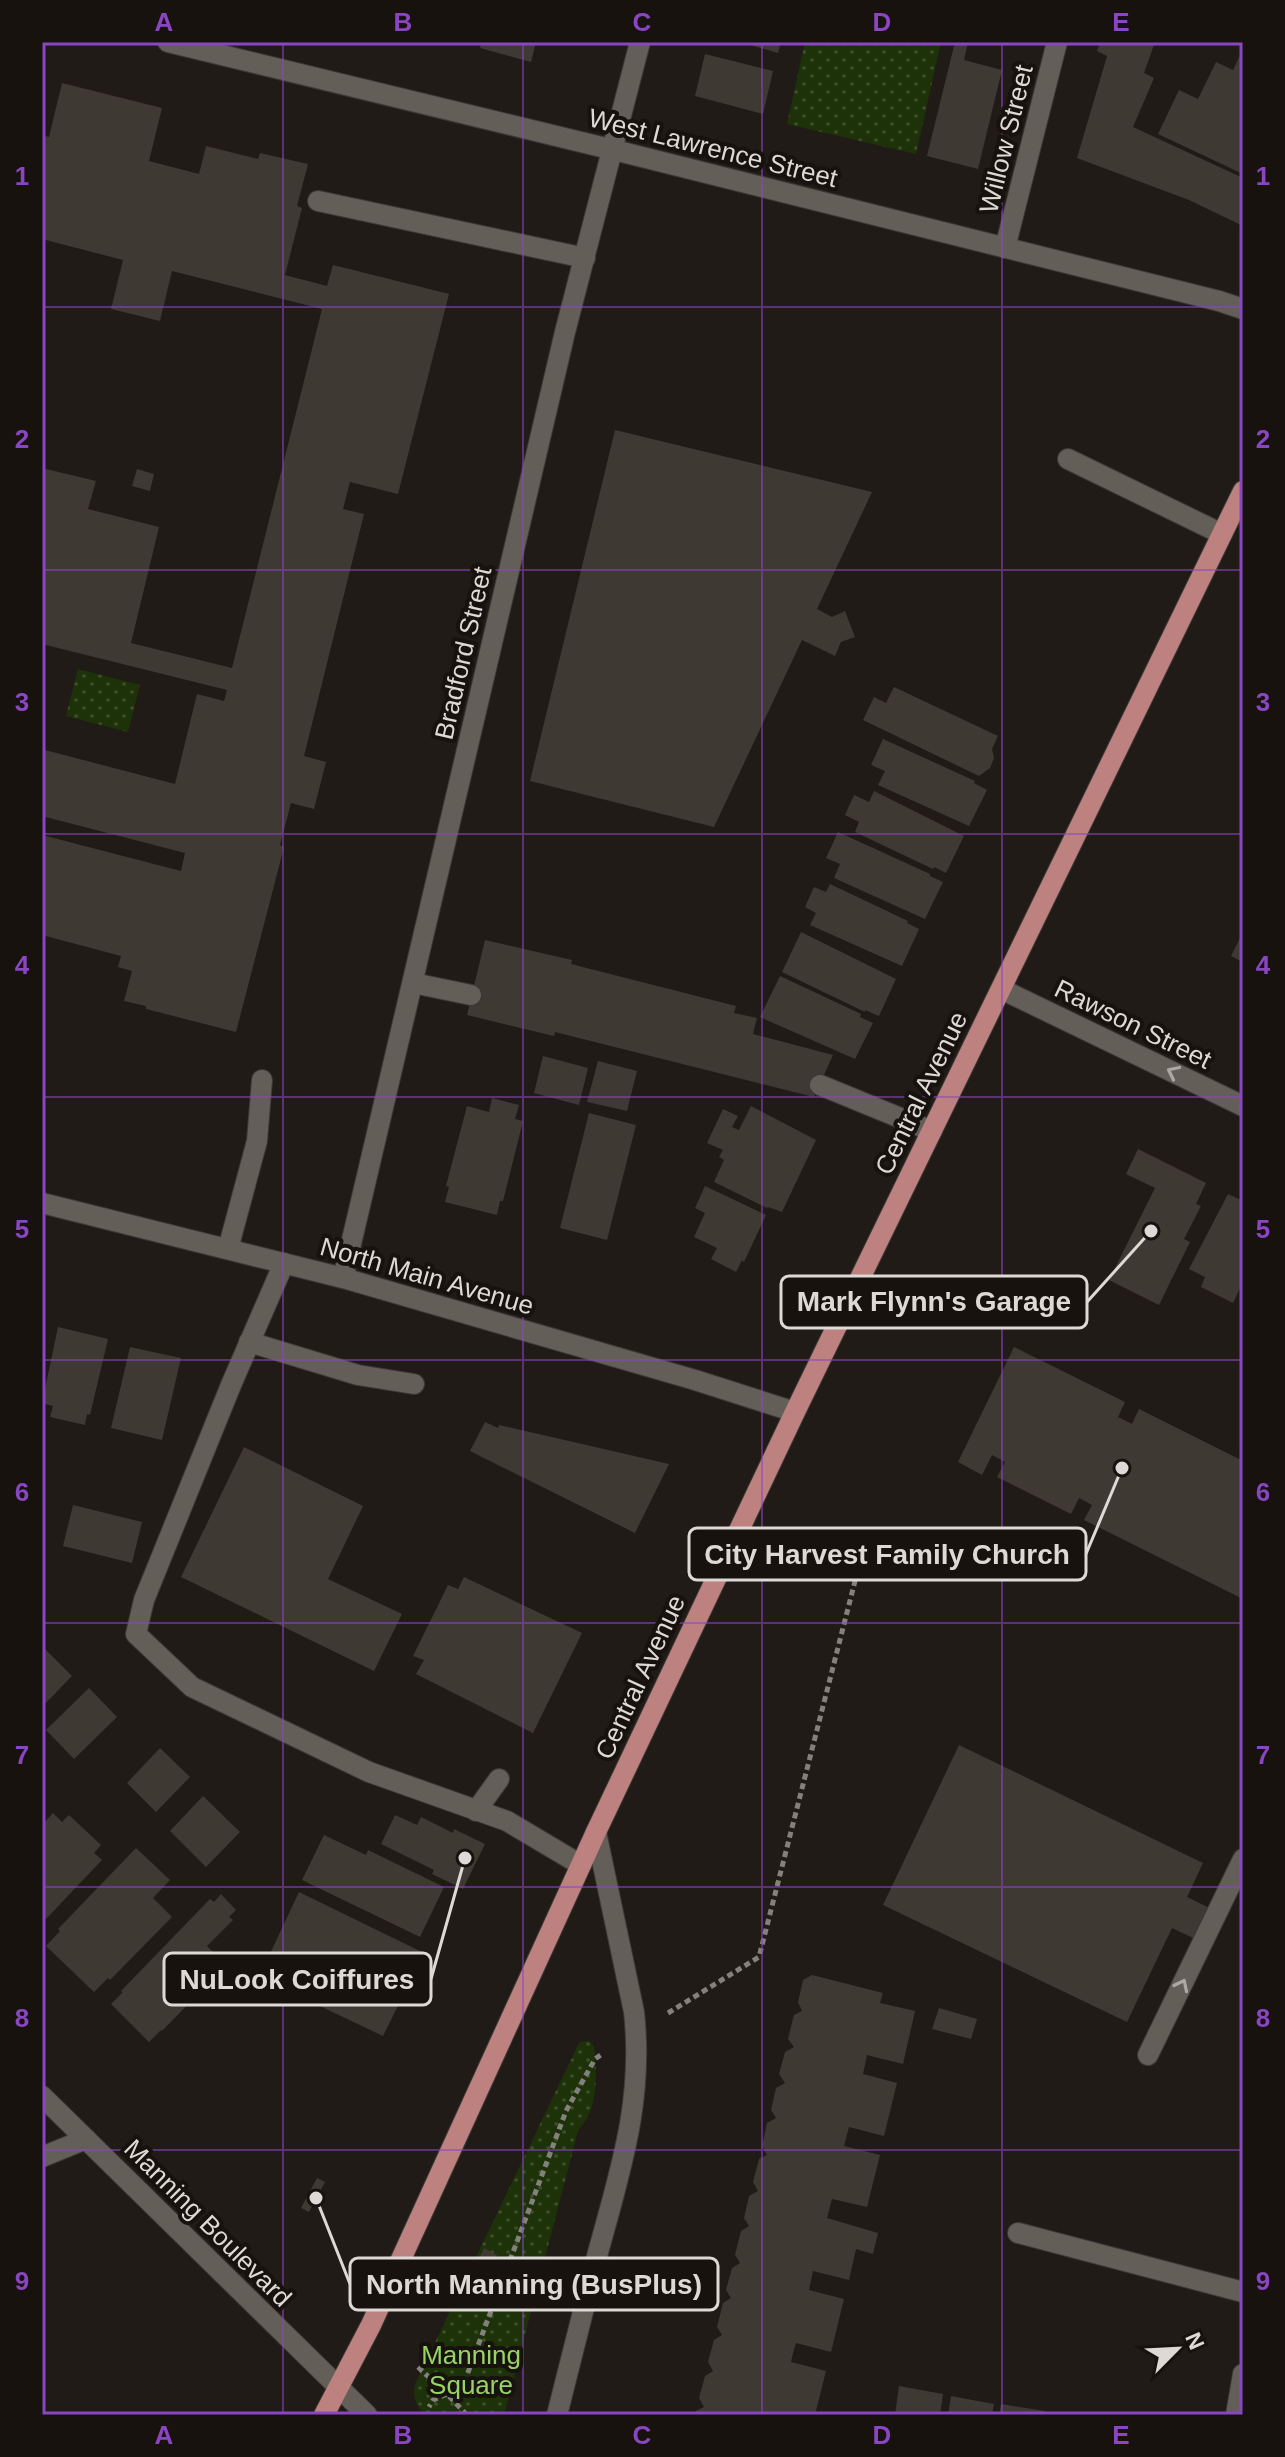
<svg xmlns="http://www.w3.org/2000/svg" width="1285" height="2457" viewBox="0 0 1285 2457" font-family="Helvetica,sans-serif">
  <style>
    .grass { fill: url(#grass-dots) }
    .building { fill: #3f3934 }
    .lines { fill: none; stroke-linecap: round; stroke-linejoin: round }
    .service-casing { stroke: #3d3936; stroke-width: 22 }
    .minor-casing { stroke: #3d3936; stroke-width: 22 }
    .tertiary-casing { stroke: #3d3936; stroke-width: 22 }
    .primary-casing { stroke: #3d3936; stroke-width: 22 }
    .path { stroke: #84807c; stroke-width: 5; stroke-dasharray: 6 4; stroke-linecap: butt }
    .service { stroke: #645e59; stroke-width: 20 }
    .minor { stroke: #645e59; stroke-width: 20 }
    .tertiary { stroke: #645e59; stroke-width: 20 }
    .primary { stroke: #bd817f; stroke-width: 20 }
    .oneway { stroke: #ada8a4 }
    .grid { fill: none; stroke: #8a46c2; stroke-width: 2; stroke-opacity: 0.55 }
    .labels { text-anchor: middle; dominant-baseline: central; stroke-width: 8; stroke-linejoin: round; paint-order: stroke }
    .street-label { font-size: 26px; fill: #ddd9d6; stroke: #17120e }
    .park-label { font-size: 26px; fill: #98d464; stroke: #17120e }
    .leader { fill: none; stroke: #ddd9d6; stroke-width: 3 }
    .callout-dot { fill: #ddd9d6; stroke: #17120e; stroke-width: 3 }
    .callout { fill: #17120e; stroke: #ddd9d6; stroke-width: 3 }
    .callout-label { font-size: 28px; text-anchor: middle; font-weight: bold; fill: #ddd9d6 }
    .neatline { fill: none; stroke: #8a46c2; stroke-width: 3 }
    .grid-label { font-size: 26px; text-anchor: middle; font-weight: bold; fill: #8a46c2 }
  </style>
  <defs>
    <pattern id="grass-dots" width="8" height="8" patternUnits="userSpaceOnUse" patternTransform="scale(2)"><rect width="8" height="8" fill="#1d3208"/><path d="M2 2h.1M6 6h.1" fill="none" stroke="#3d4f2b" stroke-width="1.8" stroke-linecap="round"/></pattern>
  </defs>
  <rect width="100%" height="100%" fill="#201b17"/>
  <path class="grass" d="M805 42H941L916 154 787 124Z
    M78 669 140 685 128 732 66 716Z
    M584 2041H589L594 2046C596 2067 598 2094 589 2114 587 2120 582 2125 578 2131L504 2415H425C416 2405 412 2398 415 2384L579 2043Z"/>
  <path class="building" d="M482 42H536L531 62 480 48Z
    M740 42H781L778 53Z
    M955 42H968L964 60 1002 70 978 169 927 156Z
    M1100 42H1155L1144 73 1154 78 1133 127 1243 178V226L1189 200 1077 158 1107 56 1097 51Z
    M1243 49V174L1158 134 1179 90 1198 99 1216 62 1233 70Z
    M705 54 773 71 763 114 695 96Z
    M62 83 162 108 149 161 199 174 206 146 258 159 260 153 308 164 297 206 302 208 285 275 327 286 333 265 449 294 398 494 350 482 343 509 364 514 304 756 326 762 314 809 291 803 280 845 284 847 236 1032 146 1009V1006L124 1001 132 971 118 967 121 956 42 935V835L181 871 185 853 42 816V760L45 750 175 784 197 694 224 701 227 690 42 644V468L96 481 88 509 159 527 131 643 232 668 322 309 172 271 160 321 111 309 123 260 42 239V135L49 137Z
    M615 430 872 492 817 609 832 617 845 611 855 637 841 642 835 656 802 640 714 827 530 781Z
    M137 469 154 474 150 491 132 486Z
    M894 687 998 736 992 749 994 758 990 768 979 776 863 720 874 697 886 703Z
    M883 739 975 781 974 783 987 790 969 826 878 785 885 771 871 765Z
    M874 791 964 836 946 873 934 867 933 869 855 832 859 822 845 815 854 795 869 802Z
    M838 832 930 874V876L943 882 925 919 834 878 840 864 826 858Z
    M830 884 908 921 907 923 919 929 902 966 810 925 816 913 805 907 814 887 826 892Z
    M801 932 896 979 879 1016 865 1010V1012L782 972Z
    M1243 932V962L1231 956Z
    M485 940 572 960 571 964 736 1006 734 1013 757 1018 753 1034 833 1055 814 1097 555 1032 554 1036 467 1015Z
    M780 976 861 1014 860 1017 873 1023 855 1059 760 1017Z
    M543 1056 588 1068 579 1105 534 1093Z
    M598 1061 637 1071 627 1111 587 1102Z
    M492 1098 519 1105 515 1119 523 1121 503 1201H500L497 1215 445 1202 449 1187 446 1186 467 1106 489 1112Z
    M751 1106 816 1140 782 1212 768 1207 767 1208 714 1182 724 1160 719 1157 723 1150 707 1143 723 1109 738 1116 732 1127 739 1130Z
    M589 1113 636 1125 607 1240 560 1228Z
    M1138 1149 1206 1183 1196 1204 1201 1206 1184 1239 1190 1242 1159 1305 1109 1280 1155 1188 1126 1174Z
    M705 1186 766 1215 744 1262 742 1260 736 1272 711 1259 717 1248 694 1237 705 1213 695 1208Z
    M1228 1194 1243 1201V1282L1233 1303 1201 1287 1205 1277 1189 1269Z
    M58 1327 108 1339 90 1415 87 1414 85 1425 50 1417 53 1406 42 1403Z
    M130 1347 181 1358 162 1440 111 1428Z
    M1014 1347 1125 1402 1118 1417 1132 1424 1139 1409 1243 1461V1599L1084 1520 1092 1505 1079 1498 1071 1514 997 1477 1005 1462 992 1455 982 1475 958 1462Z
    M485 1422 498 1428 499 1425 669 1464 635 1533 470 1451Z
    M244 1447 363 1506 328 1579 402 1614 374 1671 181 1577Z
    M73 1505 142 1522 132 1563 63 1546Z
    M464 1577 582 1633 533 1733 416 1674 424 1660 413 1656 448 1585 458 1589Z
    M44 1648 72 1676 42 1707V1650Z
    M89 1688 117 1717 74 1759 46 1730Z
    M959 1745 1203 1863 1187 1897 1226 1916 1212 1947 1172 1928 1127 2022 883 1905Z
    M160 1748 190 1777 156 1812 127 1783Z
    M203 1796 240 1832 206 1867 170 1831Z
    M53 1813 62 1822 69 1815 101 1845 94 1853 102 1860 46 1919 42 1916V1825Z
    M395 1815 417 1825 421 1817 453 1833 454 1829 485 1844 463 1889 432 1874 434 1870 381 1844Z
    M324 1835 366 1855 368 1850 444 1887 420 1937 302 1880Z
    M136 1848 170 1880 153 1898 172 1917 110 1980 108 1978 94 1992 46 1946 60 1931 58 1929Z
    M299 1892 424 1953 383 2036 259 1977Z
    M221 1894 236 1910 229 1917 233 1920 207 1946 216 1955 202 1969 207 1974 191 1990 197 1995 162 2031 161 2030 149 2042 111 2004 123 1992 121 1991 210 1899 214 1902Z
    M812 1975 883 1993 880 2003 915 2011 903 2064 867 2055 863 2074 897 2083 884 2136 849 2127 844 2146 880 2155 867 2207 832 2199 827 2218 878 2233 873 2254 856 2249 849 2280 813 2271 809 2290 844 2299 831 2352 796 2343 793 2353 791 2362 826 2371 815 2415H695L696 2411 704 2407 699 2398 705 2376 713 2371 708 2362 714 2340 722 2335 717 2327 723 2303 731 2298 726 2290 732 2268 740 2263 735 2255 741 2231 749 2226 744 2218 749 2196 758 2191 753 2182 759 2159 767 2155 762 2146 767 2123 776 2118 771 2110 776 2088 785 2083 779 2074 785 2052 794 2047 788 2039 794 2015 802 2011 798 2002 803 1980Z
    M939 2008 977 2019 971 2039 932 2029Z
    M317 2178 325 2182 309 2212 301 2208Z
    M484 2248 497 2255 470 2310 458 2303Z
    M899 2386 943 2394 940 2415H895Z
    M951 2396 994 2404 992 2415H948Z
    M1001 2404 1045 2411 1044 2415H999Z"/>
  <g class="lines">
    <g class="service-casing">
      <path id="service" d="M318 201 585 258
        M1068 459 1222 534
        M413 983 471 995
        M820 1085 932 1131
        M228 1249 257 1141 262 1080
        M284 1263 231 1385 144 1600 136 1634 192 1687 369 1772 507 1821 581 1865
        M249 1342 358 1375 414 1384
        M476 1811 499 1779
        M1148 2055 1243 1859
        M42 2157 86 2139
        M1018 2233 1243 2292"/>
    </g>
    <g class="minor-casing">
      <path id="minor" d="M168 42 614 150 1219 301 1243 309
        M1005 248 1057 42
        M1001 989 1243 1106
        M343 1278 565 332 640 42
        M1236 2415 1243 2374"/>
    </g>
    <g class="tertiary-casing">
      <path id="tertiary" d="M42 1203 343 1278 695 1380 795 1412
        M42 2096 367 2415
        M557 2415C570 2363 583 2311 596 2260 619 2174 644 2103 634 2012L596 1832"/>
    </g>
    <g class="primary-casing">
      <path id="primary" d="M324 2415 371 2325 596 1832 795 1412 1243 491"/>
    </g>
    <path class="path" d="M668 2013 759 1957 867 1534
      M418 2367 447 2394 433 2400 429 2407
      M467 2415 447 2394 464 2383 566 2111 595 2059 602 2054"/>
    <use href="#service" class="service"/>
    <use href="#minor" class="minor"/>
    <use href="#tertiary" class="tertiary"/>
    <use href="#primary" class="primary"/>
  </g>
  <defs><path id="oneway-chevron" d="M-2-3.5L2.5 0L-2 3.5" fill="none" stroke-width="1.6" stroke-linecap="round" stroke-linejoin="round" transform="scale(2)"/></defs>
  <g class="oneway">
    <use href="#oneway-chevron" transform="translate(1173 1072) rotate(-154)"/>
    <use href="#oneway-chevron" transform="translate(1182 1985) rotate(-64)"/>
  </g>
  <path class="grid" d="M283 42V2415M523 42V2415M762 42V2415M1002 42V2415M42 307H1243M42 570H1243M42 834H1243M42 1097H1243M42 1360H1243M42 1623H1243M42 1887H1243M42 2150H1243"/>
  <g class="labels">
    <g class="street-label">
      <text transform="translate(1006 139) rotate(-76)">Willow Street</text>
      <text transform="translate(713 148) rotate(14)">West Lawrence Street</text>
      <text transform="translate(463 653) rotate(-77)">Bradford Street</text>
      <text transform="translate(1133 1024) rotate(26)">Rawson Street</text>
      <text transform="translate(921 1093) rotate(-64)">Central Avenue</text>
      <text transform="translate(427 1276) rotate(16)">North Main Avenue</text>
      <text transform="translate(640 1677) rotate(-65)">Central Avenue</text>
      <text transform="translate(208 2223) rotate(45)">Manning Boulevard</text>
    </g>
    <g class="park-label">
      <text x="471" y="2355">Manning<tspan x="471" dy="30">Square</tspan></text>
    </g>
  </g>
  <path class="leader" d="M1151 1231L1087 1302M1122 1468L1086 1554M465 1858L431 1979M316 2198L350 2284"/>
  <g class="callout-dot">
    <circle cx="1151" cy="1231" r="8"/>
    <circle cx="1122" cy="1468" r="8"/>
    <circle cx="465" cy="1858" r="8"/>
    <circle cx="316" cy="2198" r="8"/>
  </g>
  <g class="callout">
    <rect x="781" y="1276" width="306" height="52" rx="8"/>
    <rect x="689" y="1528" width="397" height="52" rx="8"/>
    <rect x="164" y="1953" width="267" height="52" rx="8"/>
    <rect x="350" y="2258" width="368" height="52" rx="8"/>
  </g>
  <g class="callout-label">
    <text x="934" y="1311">Mark Flynn's Garage</text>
    <text x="887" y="1564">City Harvest Family Church</text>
    <text x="297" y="1989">NuLook Coiffures</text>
    <text x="534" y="2294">North Manning (BusPlus)</text>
  </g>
  <rect width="1285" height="2457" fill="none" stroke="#17120e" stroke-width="88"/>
  <g transform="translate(1177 2349) rotate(66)" stroke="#17120e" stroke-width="6" paint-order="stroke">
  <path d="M0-6L14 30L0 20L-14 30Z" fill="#ddd9d6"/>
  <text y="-12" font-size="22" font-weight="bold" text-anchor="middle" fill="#ddd9d6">N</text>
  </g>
  <rect x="44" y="44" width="1197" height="2369" class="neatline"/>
  <g class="grid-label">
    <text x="164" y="31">A</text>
    <text x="403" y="31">B</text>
    <text x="642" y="31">C</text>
    <text x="882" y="31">D</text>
    <text x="1121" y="31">E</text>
    <text x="22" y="185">1</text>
    <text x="1263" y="185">1</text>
    <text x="22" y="448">2</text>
    <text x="1263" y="448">2</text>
    <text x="22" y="711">3</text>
    <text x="1263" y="711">3</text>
    <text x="22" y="974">4</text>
    <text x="1263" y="974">4</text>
    <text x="22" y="1238">5</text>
    <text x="1263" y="1238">5</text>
    <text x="22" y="1501">6</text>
    <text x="1263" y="1501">6</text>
    <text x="22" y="1764">7</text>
    <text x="1263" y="1764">7</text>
    <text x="22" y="2027">8</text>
    <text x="1263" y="2027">8</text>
    <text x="22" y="2290">9</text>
    <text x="1263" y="2290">9</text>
    <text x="164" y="2444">A</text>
    <text x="403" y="2444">B</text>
    <text x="642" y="2444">C</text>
    <text x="882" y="2444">D</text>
    <text x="1121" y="2444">E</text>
  </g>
</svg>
